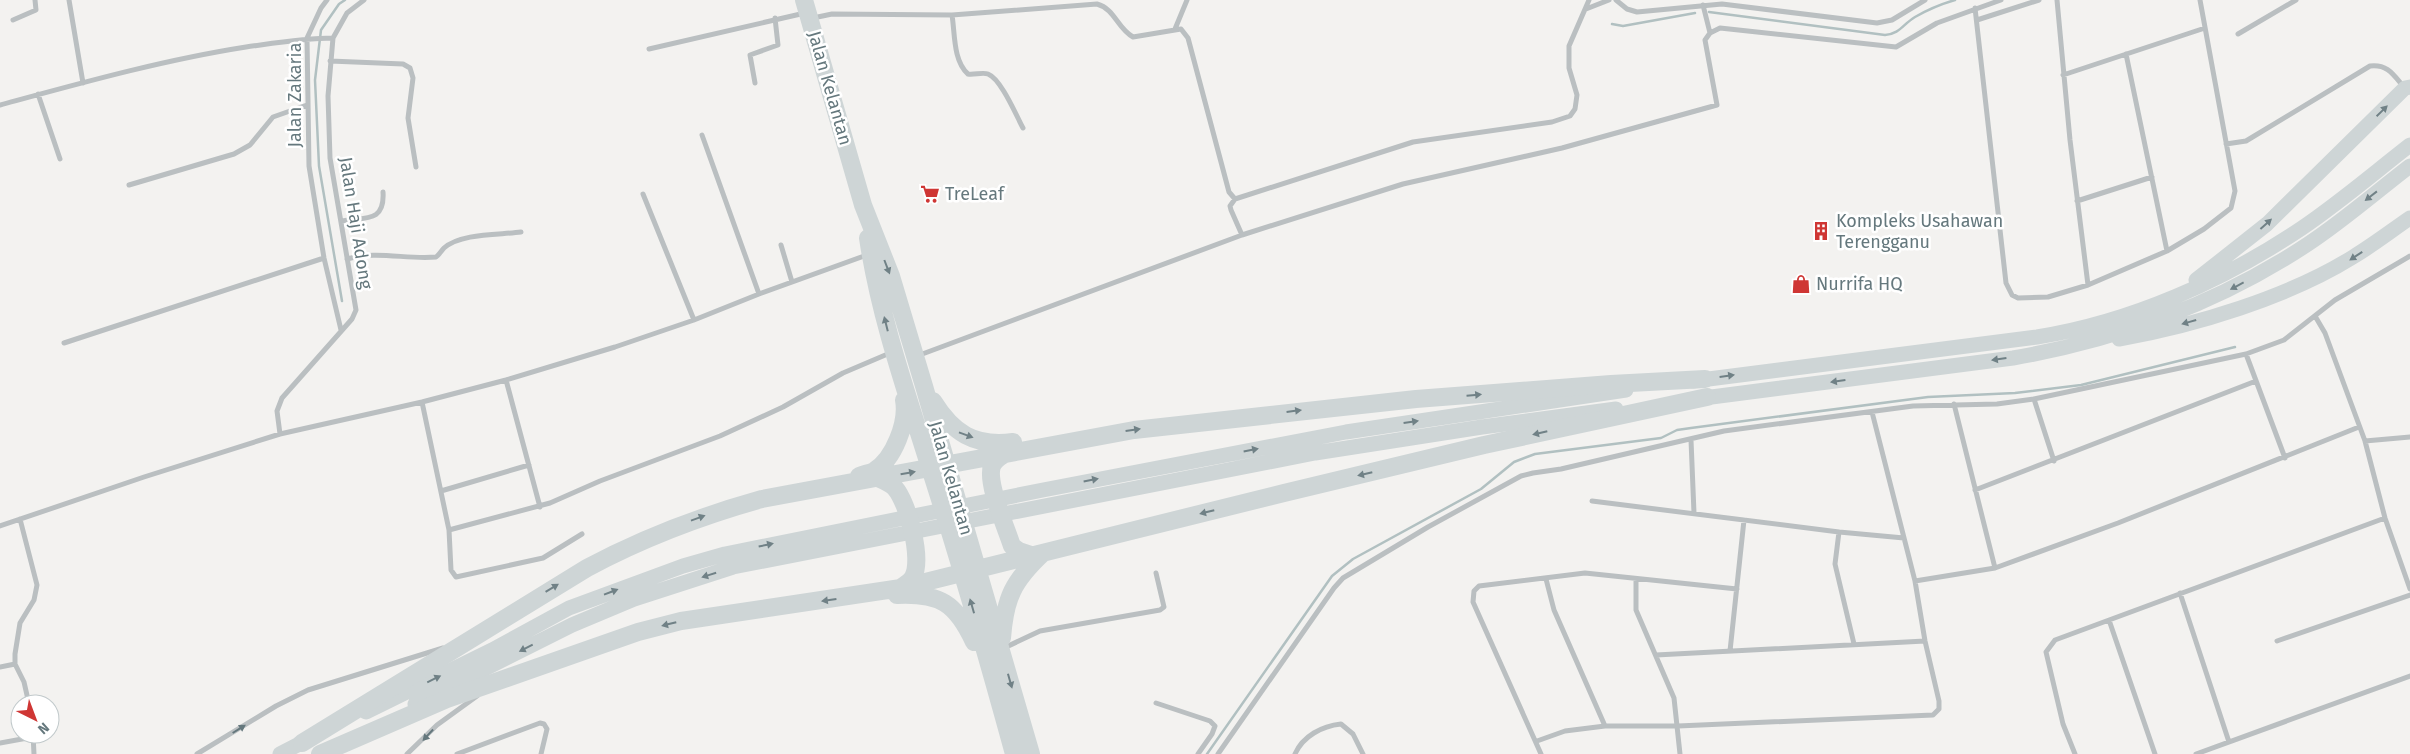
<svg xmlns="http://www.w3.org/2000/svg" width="2410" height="754" viewBox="0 0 2410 754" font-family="'Fira Sans',sans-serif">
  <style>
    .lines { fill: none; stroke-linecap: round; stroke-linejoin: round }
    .stream { stroke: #b1c0c1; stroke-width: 2.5 }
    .street { stroke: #babfc1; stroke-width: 5 }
    .primary { stroke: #ced5d6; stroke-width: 15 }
    .highway { stroke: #ced5d6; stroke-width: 18 }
    .oneway { fill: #708186 }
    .oneway2 { fill: #65787d }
    .labels { text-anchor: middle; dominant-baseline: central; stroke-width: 5; stroke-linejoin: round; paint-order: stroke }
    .street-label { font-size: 18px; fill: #65787d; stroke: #fff }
    .poi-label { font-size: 18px; fill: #65787d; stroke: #fff; text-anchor: start }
  </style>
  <rect width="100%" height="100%" fill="#f3f2f0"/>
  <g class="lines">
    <path class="stream" d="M1709 12 1885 35C1900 34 1903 24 1915 17 1927 10 1941 4 1955 0
      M1612 24 1623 26 1695 13
      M342 301 319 166 315 80 321 30 339 4 345 0
      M1207 754 1332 576 1353 559 1481 489 1514 462 1535 454 1661 438 1677 430 1691 428 1928 397 2015 393 2081 385 2235 347"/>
    <path class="street" d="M69 0 83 83
      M327 0 321 8 307 38 309 166 324 258 341 330
      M1616 0 1627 9 1637 12 1722 4 1877 23 1892 20 1925 0
      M2057 0 2070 140 2088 285
      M1703 5 1710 33
      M1975 8 2006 283 2012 295 2018 298 2048 297 2088 285 2167 251 2204 229 2231 208 2235 191 2200 0
      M1586 9 1609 0
      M952 15C955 33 953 61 968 74 974 75 983 72 988 74 1001 79 1016 115 1023 128
      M813 18 832 14 952 15 1097 4C1115 9 1117 28 1133 37L1181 29 1188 38 1229 192 1235 199
      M13 20 36 10 35 0
      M1977 20 2039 0
      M1175 29 1187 0
      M2238 34 2296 0
      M649 49 805 13
      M2126 54 2167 251
      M330 61 403 64 410 68 413 78 408 118 416 167
      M2063 75 2205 28
      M755 83 750 55 778 45 775 18
      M38 94 60 159
      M0 105C81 83 163 60 246 47 275 43 304 38 333 38
      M702 135 759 294
      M2226 144 2246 141 2370 66C2387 64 2393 74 2403 86
      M129 185 234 154 250 145 273 117 307 105
      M643 194 694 320
      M2077 201 2152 177
      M341 221C365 217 385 223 383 192
      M1242 235 1231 210 1230 206 1235 199 1413 142 1552 122 1570 116 1575 109 1577 95 1569 68V46L1589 0
      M781 245 792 282
      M347 259C377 250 407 260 436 257 439 255 442 250 444 248 461 233 499 235 521 232
      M2315 316 2325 333 2365 441 2385 518 2410 589
      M64 343 324 258
      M2246 354 2285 458
      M917 356 1242 235 1403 184 1562 148 1717 105 1705 40 1710 33 1720 28 1896 47 1937 23 2001 0
      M506 380 540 507
      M2034 399 2054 461
      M422 402 449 530 451 570 456 577 543 558 582 534
      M1954 404 1995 568
      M280 434 277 411 282 398 352 319 356 310 330 158 328 96 333 38 347 13 364 0
      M1691 440 1694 513
      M2365 441 2410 437
      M1975 490 2256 381
      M441 491 529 465
      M1592 501 1839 532 1904 538
      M20 519 37 585 34 600 20 623 15 654V664L24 682 29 704
      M0 526 144 477 280 434 422 402 506 380 615 347 694 320 759 294 867 255
      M449 530 550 503 600 481 720 436 783 407 843 373 890 353
      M1839 532 1835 564 1854 644
      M1546 579 1554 610 1605 726
      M1636 579V610L1674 698 1680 754
      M1915 581 1995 568 2118 523 2359 427
      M2180 593 2229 742
      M2109 620 2155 754
      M2277 641 2410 595
      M1004 648 1040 631 1160 610 1164 607 1156 573
      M1730 651 1744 520
      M1656 655 1925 641
      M0 667 15 664
      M1156 703 1210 721 1215 726 1212 734 1198 754
      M33 734 34 754
      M1537 741 1565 731 1605 726H1678L1933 715 1939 709V701L1925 641 1915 581 1872 412
      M0 743 33 737
      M197 754 276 706 308 690 443 648
      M407 754 437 725 477 696
      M457 754 540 723 544 724 547 729 541 754
      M1218 754 1334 588 1343 578 1428 527 1521 476 1533 473 1561 469 1724 431 1913 406 1997 404 2034 399 2246 354 2284 340 2335 300 2410 256
      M1295 754C1303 736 1322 726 1341 724L1353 734 1363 754
      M1541 754 1473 602 1474 591 1479 586 1585 573 1737 589
      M2075 754 2063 724 2046 652 2055 640 2385 518
      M2196 754 2410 676"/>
    <path class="primary" d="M2196 280 2267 224 2405 88 2410 87
      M2119 339C2194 326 2289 297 2353 257 2373 245 2391 231 2410 218
      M1693 381 2037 337C2131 322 2223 281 2302 228 2339 203 2374 173 2410 145
      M1696 399 2013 358C2117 340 2219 303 2308 244 2343 221 2376 192 2410 166
      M415 704 572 625 634 599 733 567 1315 453 1482 427 1616 409
      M366 712 492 650 569 608 683 566 725 554 1043 490 1346 432 1626 390
      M280 754 311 738"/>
    <path class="highway" d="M804 0 863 205 891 276 924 386 1031 754
      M868 238C880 318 907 394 931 471 961 565 988 659 1014 754
      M933 401C953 433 974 447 1013 442
      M1006 453C1000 457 995 459 992 466 986 483 1006 527 1012 546L1019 551 1031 555
      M859 476C864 474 870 473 874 471 894 459 908 422 904 400
      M878 478C885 481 890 483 895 488 908 503 923 559 913 577 911 581 906 584 902 587
      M897 595C940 593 956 603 974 642
      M1002 638C1005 598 1013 581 1043 553
      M302 743 587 568C643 538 701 516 762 499L1134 430 1416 399 1611 384 1705 379
      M320 754 447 699 638 632 681 621 901 588 1284 493 1484 445 1707 397"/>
  </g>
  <defs><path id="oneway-solid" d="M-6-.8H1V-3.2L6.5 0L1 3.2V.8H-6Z" transform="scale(1.25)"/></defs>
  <g class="oneway">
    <use href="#oneway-solid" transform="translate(2382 111) rotate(-44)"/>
    <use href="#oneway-solid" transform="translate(2371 196) rotate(142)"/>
    <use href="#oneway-solid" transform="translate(2266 224) rotate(-42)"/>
    <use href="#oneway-solid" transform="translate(2356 256) rotate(147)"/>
    <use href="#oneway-solid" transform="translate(887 267) rotate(69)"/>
    <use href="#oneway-solid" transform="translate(2237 286) rotate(152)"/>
    <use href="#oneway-solid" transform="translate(2189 322) rotate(164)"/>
    <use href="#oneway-solid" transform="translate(886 324) rotate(-104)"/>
    <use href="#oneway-solid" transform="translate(1999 359) rotate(172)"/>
    <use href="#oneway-solid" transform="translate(1727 376) rotate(-8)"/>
    <use href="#oneway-solid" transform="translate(1838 381) rotate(172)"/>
    <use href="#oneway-solid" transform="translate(1474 395) rotate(-5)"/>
    <use href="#oneway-solid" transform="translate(1294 411) rotate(-7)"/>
    <use href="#oneway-solid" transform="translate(1411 422) rotate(-8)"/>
    <use href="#oneway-solid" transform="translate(1133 430) rotate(-8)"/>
    <use href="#oneway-solid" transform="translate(1540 433) rotate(167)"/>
    <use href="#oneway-solid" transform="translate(966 435) rotate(20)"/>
    <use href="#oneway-solid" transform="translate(1251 450) rotate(-11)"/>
    <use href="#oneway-solid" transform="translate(908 473) rotate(-10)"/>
    <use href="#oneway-solid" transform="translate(1365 474) rotate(167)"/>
    <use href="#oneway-solid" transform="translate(1091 480) rotate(-11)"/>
    <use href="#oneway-solid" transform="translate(1207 512) rotate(166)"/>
    <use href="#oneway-solid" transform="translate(698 518) rotate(-20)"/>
    <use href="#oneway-solid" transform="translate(766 545) rotate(-12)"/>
    <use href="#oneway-solid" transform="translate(709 575) rotate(163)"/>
    <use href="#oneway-solid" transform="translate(552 588) rotate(-31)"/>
    <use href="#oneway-solid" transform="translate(611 592) rotate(-21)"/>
    <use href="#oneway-solid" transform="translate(829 600) rotate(172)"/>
    <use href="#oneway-solid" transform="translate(972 606) rotate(-106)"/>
    <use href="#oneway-solid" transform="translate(669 624) rotate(166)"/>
    <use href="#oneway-solid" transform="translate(526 648) rotate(153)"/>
    <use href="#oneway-solid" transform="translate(434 679) rotate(-26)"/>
    <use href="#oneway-solid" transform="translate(1010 681) rotate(74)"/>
  </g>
  <g class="oneway2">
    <use href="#oneway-solid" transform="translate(239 729) rotate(-32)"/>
    <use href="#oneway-solid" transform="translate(428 735) rotate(133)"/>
  </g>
  <defs>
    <g id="supermarket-bare" transform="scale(1.5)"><path d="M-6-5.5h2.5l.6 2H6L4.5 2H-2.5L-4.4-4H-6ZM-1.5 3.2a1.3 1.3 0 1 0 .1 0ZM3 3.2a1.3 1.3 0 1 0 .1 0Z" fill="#cf3634" stroke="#fff" stroke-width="2.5" paint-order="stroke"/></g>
    <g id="building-bare" transform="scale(1.5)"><path d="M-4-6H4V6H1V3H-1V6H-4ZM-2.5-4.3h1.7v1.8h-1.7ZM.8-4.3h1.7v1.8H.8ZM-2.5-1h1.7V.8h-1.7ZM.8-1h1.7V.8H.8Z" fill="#cf3634" stroke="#fff" stroke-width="2.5" paint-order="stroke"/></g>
    <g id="shop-bare" transform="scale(1.5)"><path d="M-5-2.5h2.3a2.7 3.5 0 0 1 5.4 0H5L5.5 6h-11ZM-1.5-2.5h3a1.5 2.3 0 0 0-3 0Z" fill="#cf3634" stroke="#fff" stroke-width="2.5" paint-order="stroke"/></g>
  </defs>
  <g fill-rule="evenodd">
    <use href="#supermarket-bare" x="930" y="194"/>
    <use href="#building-bare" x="1821" y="231"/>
    <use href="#shop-bare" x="1801" y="284"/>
  </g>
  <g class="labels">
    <g class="street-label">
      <text transform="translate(830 88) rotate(74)">Jalan Kelantan</text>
      <text transform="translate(295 95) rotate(-90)">Jalan Zakaria</text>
      <text transform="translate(356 223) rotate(81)">Jalan Haji Adong</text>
      <text transform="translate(951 478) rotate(74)">Jalan Kelantan</text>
    </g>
    <g class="poi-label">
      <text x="945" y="194">TreLeaf</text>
      <text x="1836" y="221">Kompleks Usahawan<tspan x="1836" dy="21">Terengganu</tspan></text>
      <text x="1816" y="284">Nurrifa HQ</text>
    </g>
  </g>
  <g transform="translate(35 719) rotate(138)"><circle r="24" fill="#ffffff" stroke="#c1c9cb"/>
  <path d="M0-4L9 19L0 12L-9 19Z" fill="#cf3634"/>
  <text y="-8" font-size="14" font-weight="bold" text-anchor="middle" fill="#65787d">N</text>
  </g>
</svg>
